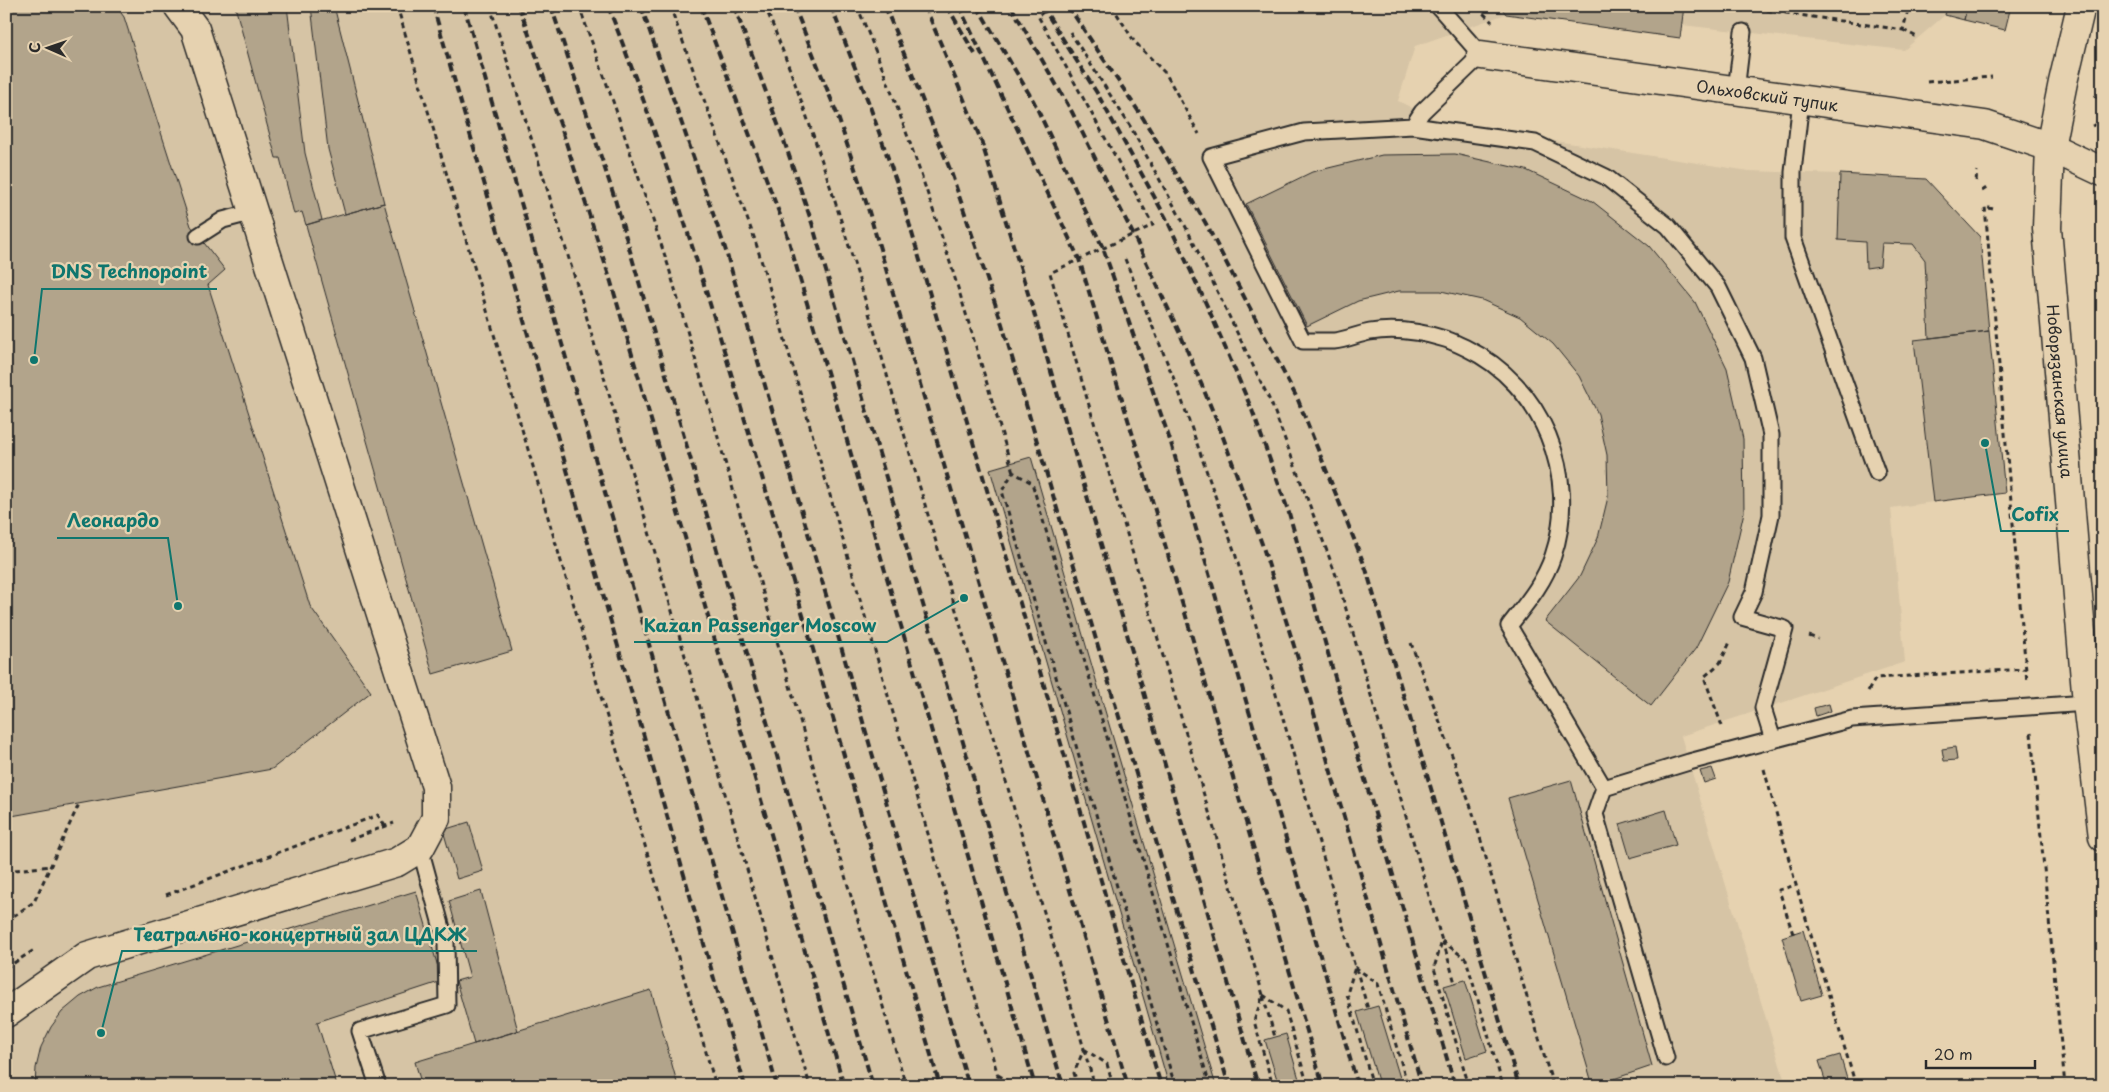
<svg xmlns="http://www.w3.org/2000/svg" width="2109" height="1092" viewBox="0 0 2109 1092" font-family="'Playpen Sans',sans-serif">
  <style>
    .built { fill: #d6c4a5 }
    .building { fill: #b2a48b; stroke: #2b2b2b }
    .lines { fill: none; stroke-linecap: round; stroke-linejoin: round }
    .lane-casing { stroke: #2b2b2b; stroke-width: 19 }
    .street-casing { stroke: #2b2b2b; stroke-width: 31 }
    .secondary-casing { stroke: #2b2b2b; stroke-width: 31 }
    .path { stroke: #2b2b2b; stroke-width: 3; stroke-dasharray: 5 4; stroke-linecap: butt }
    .lane { stroke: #e6d2b0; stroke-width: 15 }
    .street { stroke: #e6d2b0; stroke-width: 28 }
    .secondary { stroke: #e6d2b0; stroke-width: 28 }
    .rail { stroke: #2b2b2b; stroke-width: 4; stroke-dasharray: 8 4; stroke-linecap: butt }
    .labels { text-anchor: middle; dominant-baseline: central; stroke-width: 4.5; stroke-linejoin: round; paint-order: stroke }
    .street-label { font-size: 16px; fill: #2b2b2b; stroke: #e6d2b0 }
    .leader { fill: none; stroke: #0f766e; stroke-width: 2 }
    .callout-dot { fill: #0f766e; stroke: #e6d2b0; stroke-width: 2 }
    .callout-label { font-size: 18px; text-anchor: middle; font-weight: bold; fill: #0f766e; stroke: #e6d2b0; stroke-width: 4.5; stroke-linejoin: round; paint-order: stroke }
  </style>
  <rect width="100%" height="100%" fill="#e6d2b0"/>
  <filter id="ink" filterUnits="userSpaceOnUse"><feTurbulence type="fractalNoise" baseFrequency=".02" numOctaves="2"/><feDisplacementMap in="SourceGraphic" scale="10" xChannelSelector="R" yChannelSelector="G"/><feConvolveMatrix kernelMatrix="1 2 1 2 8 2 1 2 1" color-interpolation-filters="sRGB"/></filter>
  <g filter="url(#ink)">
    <path class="built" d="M6 6H235L276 158H280L302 212 433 674 511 651 384 203 322 220 305 153 287 6H2011L2005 30 1945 15 1904 50 1682 25 1680 38 1506 14 1415 46 1398 101 1445 124 1749 171 1840 174 1926 179 1980 237 1989 331 1914 340 1933 502 1891 508 1905 662 1681 736 1786 1085 6 1086Z"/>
    <path class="building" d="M6 6H116L124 17 191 226 225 270 208 285 310 606 371 692 272 769 6 817Z
      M235 6H287L305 153 322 220 306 225 302 212 294 214 280 158H276Z
      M311 6H334L384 203 345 214 328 149Z
      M1500 6H1684L1680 38 1506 14Z
      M1947 6H1967L1964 20 1945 15Z
      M1967 6H2011L2005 30 1964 20Z
      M1455 154 1526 170 1592 201 1649 246 1695 302 1727 368 1743 439 1744 512 1728 582 1696 648 1651 706 1545 621 1580 576 1598 538 1608 497 1607 455 1598 414 1579 376 1553 344 1520 317 1482 300 1441 291H1399L1358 301 1307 326 1246 204 1312 172 1382 155Z
      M1840 174 1926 179 1980 237 1989 331 1929 338 1925 260 1913 244 1882 243 1880 266 1866 268 1865 242 1838 240Z
      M384 203 512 651 433 674 306 225Z
      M1989 331 2005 493 1933 502 1914 340Z
      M1031 457 1108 721 1216 1086H1169L990 469Z
      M1829 704 1831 711 1816 716 1814 708Z
      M1955 747 1957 760 1944 761 1942 749Z
      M1712 768 1716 779 1704 783 1700 771Z
      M1571 780 1652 1066 1593 1086 1508 798Z
      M1666 810 1676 845 1630 858 1620 824Z
      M469 822 483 871 457 879 443 830Z
      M416 891 442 981 317 1022 337 1086H35L36 1068 41 1047 51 1027 62 1012 80 997 98 987Z
      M481 891 518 1031 474 1044 456 981 470 977 449 901Z
      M1803 930 1822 995 1801 1001 1782 937Z
      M1465 980 1487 1051 1466 1058 1444 986Z
      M651 990 678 1086H422L415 1062Z
      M1378 1006 1400 1078 1379 1084 1357 1012Z
      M1286 1034 1301 1086H1279L1265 1040Z
      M1840 1055 1849 1086H1827L1819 1061Z"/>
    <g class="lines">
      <g class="lane-casing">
        <path id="lane" d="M1438 6 1481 55 1422 112 1413 126 1304 132 1211 157 1303 341C1313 341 1324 341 1334 341 1346 340 1358 334 1370 332 1395 328 1422 332 1445 339 1452 341 1459 345 1466 348 1542 384 1580 476 1553 556 1544 583 1526 604 1509 626L1604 788 1689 762 1852 719 2087 703
          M1736 91 1743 32
          M1801 100 1793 172V238L1877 473
          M1413 126 1535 143 1606 177 1668 226 1718 287 1753 358 1771 435V515L1754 592 1742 617 1785 629 1763 708 1773 740
          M198 236 223 220 254 212
          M1604 788 1595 814 1666 1058
          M378 1086 360 1031 447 1005 446 943 420 848"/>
      </g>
      <g class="street-casing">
        <g id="street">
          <path id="s1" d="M1481 55 1985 125 2050 147 2103 172"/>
          <path d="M6 1013 87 956 397 862 420 848 436 818V787L195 29 178 6"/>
        </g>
      </g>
      <g class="secondary-casing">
        <g id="secondary">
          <path id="s2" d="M2081 6 2063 82 2050 147 2047 228 2087 703 2103 837"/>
        </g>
      </g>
      <path class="path" d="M397 6 716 1086
        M490 6 579 291 810 1086
        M579 6 615 107 668 265 906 1086
        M670 6 755 240 781 326 1001 1086
        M765 6C825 152 866 304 910 454 969 653 1026 851 1084 1049L1074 1073 1078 1086
        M857 6C921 157 967 315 1013 472
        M1051 6 1038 16 1153 225 1050 273 1263 995 1254 1021 1273 1086
        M1112 6 1134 41 1166 74 1199 134
        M1477 7 1492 22
        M1758 9 1903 30 1909 6
        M1903 30 1919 38
        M1070 32 1130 126 1188 231 1272 405 1337 578 1442 941 1434 968 1469 1086
        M1927 82 1992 77
        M2094 96 2103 100
        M2092 126 2103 121
        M1976 181 1977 171
        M1982 191 1988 187
        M1993 209 1985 207 2027 682
        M2100 224 2103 230
        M1125 259 1178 389 1235 553 1355 967 1347 994 1373 1086
        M1809 636 1818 639
        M1411 643 1472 810 1553 1086
        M1868 691 1876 678 2025 669
        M1722 726 1704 677 1720 663 1731 640
        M2031 733 2065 1086
        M1764 769 1796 885 1856 1086
        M349 840 394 823
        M6 871 51 866
        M166 895 378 815 385 826
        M6 921 34 902 79 804
        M1793 934 1779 890 1796 885
        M1442 941 1466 959 1503 1086
        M1443 941 1455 983
        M1355 967 1378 984 1408 1086
        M6 968 34 950
        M1356 968 1368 1009
        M1263 995 1286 1011 1308 1086
        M1263 996 1275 1037
        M1084 1049 1107 1064 1113 1086
        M1084 1050 1095 1086
        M998 1075 1016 1086
        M994 1086 998 1076
        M1175 1086 1002 491 1013 472 1032 483 1210 1086"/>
      <use href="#lane" class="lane"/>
      <use href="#street" class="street"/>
      <use href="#secondary" class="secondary"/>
      <path class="rail" d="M433 6 745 1086
        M464 6 777 1086
        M519 6 561 127 611 282 844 1086
        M551 6 614 196 873 1086
        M608 6C664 147 707 293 750 437 815 653 877 870 940 1086
        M641 6 725 248 969 1086
        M701 6 786 231 1035 1086
        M734 6 782 135 812 223 1063 1086
        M794 6 837 114 867 205 1128 1086
        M831 6 868 101 900 192 1161 1086
        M885 6 951 172 1002 324 1229 1086
        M925 6 981 140 1034 313 1258 1086
        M947 6 975 54
        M959 6 1079 259 1138 452 1323 1086
        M977 6 1034 102 1103 248 1171 443 1358 1086
        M1011 6 1072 112 1133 234 1181 336 1219 426 1262 544 1300 665 1422 1086
        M1042 6 1097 93 1166 218 1209 310 1252 410 1289 513 1329 657 1455 1086
        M1068 6 1143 118 1205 222 1298 400 1366 569 1519 1086"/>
    </g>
  </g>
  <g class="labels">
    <g class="street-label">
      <text stroke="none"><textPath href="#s1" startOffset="289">Ольховский тупик</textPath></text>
      <text stroke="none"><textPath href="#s2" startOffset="389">Новорязанская улица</textPath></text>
    </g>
  </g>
  <path class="leader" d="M34 360L42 289H217M1985 443L2001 531H2069M178 606L168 538H57M964 598L887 642H634M101 1033L122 951H477"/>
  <g class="callout-dot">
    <circle cx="34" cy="360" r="5"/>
    <circle cx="1985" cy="443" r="5"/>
    <circle cx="178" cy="606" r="5"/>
    <circle cx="964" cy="598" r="5"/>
    <circle cx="101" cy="1033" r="5"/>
  </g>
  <g class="callout-label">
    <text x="129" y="278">DNS Technopoint</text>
    <text x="2035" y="521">Cofix</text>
    <text x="113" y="527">Леонардо</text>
    <text x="760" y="632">Kazan Passenger Moscow</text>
    <text x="300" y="941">Театрально-концертный зал ЦДКЖ</text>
  </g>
  <rect width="2109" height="1092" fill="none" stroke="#e6d2b0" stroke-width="25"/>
  <rect x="12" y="12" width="2084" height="1067" fill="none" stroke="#2b2b2b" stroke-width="2" filter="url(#ink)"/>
  <g transform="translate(48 48) rotate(272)" stroke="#e6d2b0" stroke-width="4" paint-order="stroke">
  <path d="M0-4L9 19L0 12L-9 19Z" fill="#2b2b2b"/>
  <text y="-8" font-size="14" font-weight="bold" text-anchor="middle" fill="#2b2b2b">С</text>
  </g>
  <path d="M1926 1060v8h109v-8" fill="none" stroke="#2b2b2b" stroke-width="2.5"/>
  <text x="1934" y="1060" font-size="15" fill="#2b2b2b" stroke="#e6d2b0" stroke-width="4" paint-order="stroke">20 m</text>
</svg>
